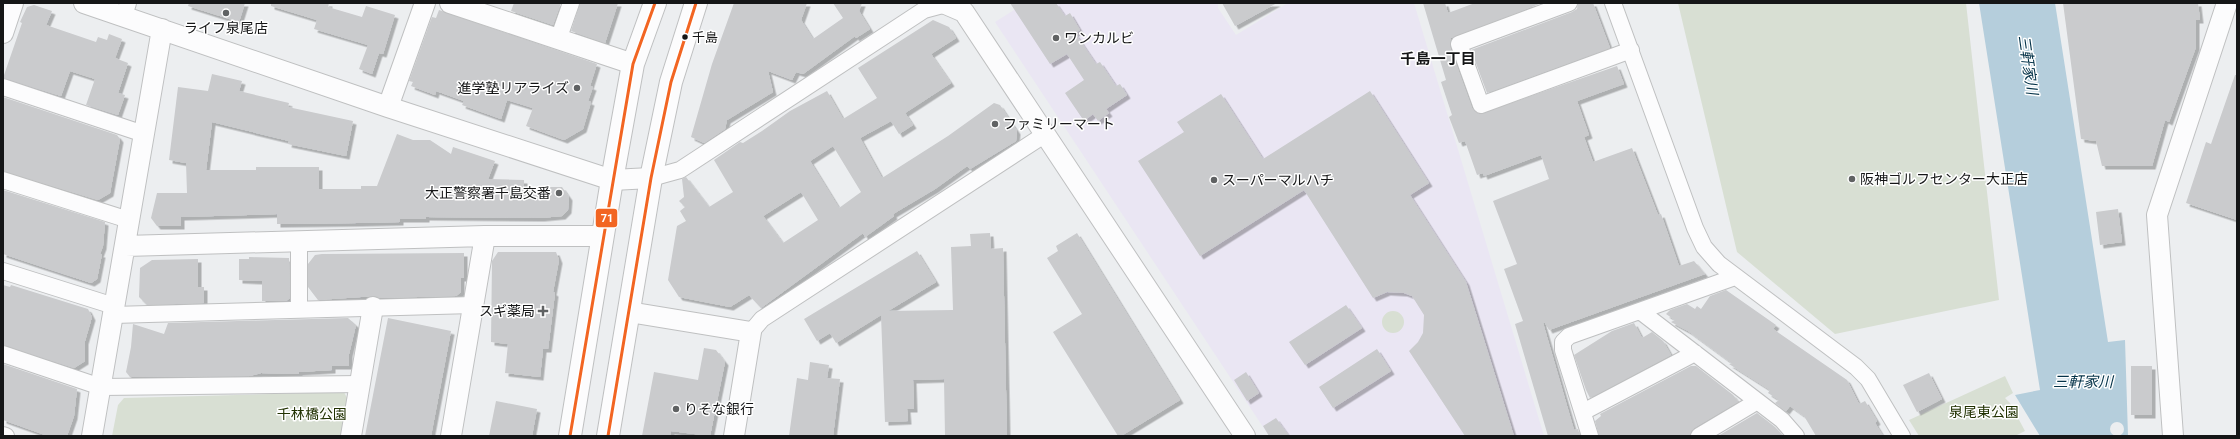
<svg xmlns="http://www.w3.org/2000/svg" width="2240" height="439" viewBox="0 0 2240 439" font-family="Roboto,'Noto Sans JP',sans-serif">
  <style>
    .commercial { fill: #eae6f3 }
    .green { fill: #d8dfd3 }
    .water { fill: #b5cedc }
    .pier { fill: #eceef0 }
    .building { fill: #cacbcd; fill-rule: evenodd; filter: url(#shadow) }
    .lines { fill: none; stroke-linecap: round; stroke-linejoin: round }
    .minor-casing { stroke: #bfc0c1; stroke-width: 18 }
    .tertiary-casing { stroke: #bfc0c1; stroke-width: 22 }
    .secondary-casing { stroke: #bfc0c1; stroke-width: 24 }
    .minor { stroke: #fcfcfd; stroke-width: 16 }
    .tertiary { stroke: #fcfcfd; stroke-width: 20 }
    .secondary { stroke: #fcfcfd; stroke-width: 22 }
    .bus-1-casing { stroke: #fff; stroke-width: 6 }
    .bus-1 { stroke: #f26522; stroke-width: 3 }
    .poi-dot { fill: #606263; stroke: #fff; stroke-width: 1.5 }
    .bus-dot { fill: #151617; stroke: #fff; stroke-width: 1.5 }
    .labels { text-anchor: middle; dominant-baseline: central; stroke-width: 3; stroke-linejoin: round; paint-order: stroke }
    .bus-label { font-size: 13px; fill: #151617; stroke: #fff; text-anchor: start }
    .poi-label { font-size: 14px; fill: #151617; stroke: #fff; text-anchor: start }
    .park-label { font-size: 14px; fill: #203100; stroke: #fff }
    .neighbourhood-label { font-size: 15px; font-weight: bold; fill: #151617; stroke: #fff }
    .water-label { font-size: 15px; font-style: italic; fill: #033248; stroke: #fff }
    .line-badge { stroke: #fff; stroke-width: 1.5 }
    .badge-label { font-size: 11px; text-anchor: middle; font-weight: bold; fill: #fff }
  </style>
  <defs>
    <filter id="shadow"><feDropShadow dx="3.5" dy="3.5" stdDeviation="0" flood-color="#0004"/></filter>
  </defs>
  <rect width="100%" height="100%" fill="#eceef0"/>
  <path class="commercial" d="M1025 3H1218V8L1236 35 1288 3H1414L1544 436H1269L995 22Z"/>
  <path class="green" d="M1678 3H1966L1999 300 1835 334 1737 252Z
    M1382 322a11 11 0 1 1 22 0a11 11 0 1 1-22 0Z
    M2005 376 2013 393 2005 398 2010 403 2025 431 2015 436H1919L1909 420Z
    M344 392 347 398 341 436H112L118 405 124 398Z"/>
  <path class="water" d="M1979 3H2055L2108 342 2125 340 2128 436H2040L2015 395 2040 390Z"/>
  <path class="pier" d="M2110 429a7 7 0 1 1 14 0a7 7 0 1 1-14 0Z"/>
  <path class="building" d="M189 3H245L239 22 188 6Z
    M271 3H329L328 7 362 17 366 6 395 15 383 54 379 53 372 74 359 69 368 45 314 29 317 20 271 6Z
    M514 3H561L553 25 511 11Z
    M580 3H618L605 43 571 31Z
    M734 3H807L801 20 813 39 843 18 833 3H862L859 11 870 29 856 38 855 36 803 74 796 72 792 80 768 71 773 92 727 120 725 129 704 143 691 137 712 64Z
    M1010 3H1056L1065 16 1070 13 1080 30 1075 33 1096 64 1100 62 1116 86 1120 84 1127 95 1106 109 1109 113 1098 121 1093 114 1084 121 1065 93 1084 80 1067 54 1050 64Z
    M1222 3H1277L1235 26Z
    M1423 3H1445L1448 13 1475 3H1542L1451 38 1450 47 1472 108 1479 114 1617 66 1624 84 1577 101 1589 135 1584 137 1593 162 1632 148 1658 215 1661 214 1679 266 1694 261 1705 274 1549 330 1545 323H1543L1574 430 1578 429 1580 436H1548L1515 324 1523 321 1504 269 1517 264 1493 201 1549 179 1541 155 1484 176 1483 173 1477 175 1465 141 1459 143 1449 117 1452 115 1441 82 1446 80Z
    M1578 3H1593L1610 48 1487 93 1471 50 1572 12 1577 9Z
    M2063 3H2198L2200 20H2196V47L2169 122 2165 120 2152 166H2102L2096 141 2081 139Z
    M34 5 52 11 46 25 96 42 98 37 107 40 109 34 122 39 115 58 128 63 118 93 125 95 118 115 86 105 95 79 70 71 61 96 3 78 22 23 20 22 27 7Z
    M439 10 597 64 590 86 593 87 588 101 591 102 583 129 564 140 526 126 533 108 507 100 501 119 462 105 464 101 436 91 435 95 411 86 413 82 409 81 429 25 432 17 436 18Z
    M933 20 949 27 956 38 931 54 951 83 905 113 913 125 899 134 891 121 860 138 882 178 948 136 994 103 1000 105 1017 131 1016 141 970 169 967 166 935 189 893 214 894 216 865 237 863 233 761 308 749 295 730 307 679 297 668 280 677 226 686 221 680 211 685 207 679 201 684 197 682 179 686 177 709 207 733 192 714 160 740 142 743 143 762 131 790 111 827 91 843 119 877 98 858 68ZM833 146 861 192 839 208 810 161ZM801 192 818 220 783 243 763 216Z
    M212 74 242 81 239 91 289 103 288 107 353 121 346 156 288 144 289 141 212 122 206 170H256V167H319V189H361V186H377L397 134 413 140H430L451 154 453 147 495 161 488 179 524 180V187H562L569 197 568 210 562 216 541 218 426 217V219H400V222L357 223 277 224V214L181 217V226H157L151 218 157 193H187L186 163 169 160 178 87 208 91Z
    M2235 75H2237V220L2186 203 2206 142 2211 144Z
    M1370 91 1429 183 1410 195 1466 282 1514 436H1465L1409 351 1418 342 1423 333 1424 315 1412 296 1404 293 1387 292 1373 298 1304 190 1200 256 1138 161 1184 132 1177 122 1221 94 1263 159Z
    M3 97 117 135 120 139 110 193 98 200 3 171Z
    M3 190 105 222 103 246 100 254H102L97 279 91 283 3 254Z
    M2118 209 2122 242 2100 245 2096 212Z
    M990 233 991 249 1003 248 1007 436H945L944 379 913 380 914 409H907L908 421 885 422 881 315 836 343 830 333 817 341 804 319 917 251 936 282 888 311 953 310 951 247 971 246 970 234Z
    M1077 233 1180 400 1121 436H1118L1053 332 1082 314 1047 258 1058 251 1056 246Z
    M498 252H556L559 260 553 292 555 293 548 349H543L540 377 505 373 508 344 491 342 492 261Z
    M464 253V278H461V292L456 296 380 298 375 296 318 300 308 287V264L315 255 322 254Z
    M249 257 289 258 290 298 286 301H262V281L239 280V259H249Z
    M198 259V287H204V303L147 305 139 297 140 268 152 260Z
    M3 285 10 287 11 285 88 309 92 317 85 341V361L74 368 3 345Z
    M1726 290 1776 325 1773 329 1847 380 1859 404 1865 401 1877 421 1875 423 1883 436H1816L1804 416 1790 406 1786 411 1775 403 1779 400 1768 393 1770 390 1729 364H1733L1688 331 1671 322 1675 320 1666 314 1670 310 1687 304 1695 309 1697 306 1701 309 1710 296Z
    M1346 305 1362 328 1305 365 1289 342Z
    M348 318 356 325 349 354V366H332V370L299 372V374L261 373 250 376 130 377 126 372 131 347 133 324 164 334 168 323Z
    M388 318 451 331 431 436H365Z
    M1634 323 1642 338 1652 332 1663 341 1671 355 1590 398 1586 390 1574 355 1612 331Z
    M704 348 716 350 725 362 710 436 671 431 670 436H642L654 372 698 380Z
    M1377 349 1391 371 1333 408 1319 387Z
    M810 362 829 365 827 378 840 379 833 436H789L797 378 808 380Z
    M3 364 77 389 74 416 67 436H48L3 420Z
    M1691 366H1696L1733 395 1738 402 1694 428 1690 436H1599L1595 421 1601 416 1600 414Z
    M2131 366H2152V415H2131Z
    M1246 372 1259 393 1247 401 1234 380Z
    M1929 373 1942 399 1917 412 1903 385Z
    M496 401 537 409 532 436H489Z
    M1757 413 1775 427 1783 436H1718Z
    M1276 418 1289 436H1269L1263 426Z"/>
  <g class="lines">
    <g class="minor-casing">
      <path id="minor" d="M1569 3 1459 44 1481 105 1631 50
        M1613 3 1695 228 1704 247 1719 264 1856 367 1868 379 1902 436
        M124 16 128 3
        M558 40 571 3
        M3 87 144 134
        M651 178 680 170 924 10 950 3
        M3 180 129 220
        M299 241V309
        M3 271 114 306
        M1640 311 1782 420 1796 436
        M113 315 473 305
        M751 332 762 319 1044 135
        M3 354 101 387 360 384
        M1583 412 1695 353
        M3 435 6 436
        M1590 436 1563 350V342L1569 336 1735 277
        M1699 436 1756 402"/>
    </g>
    <g class="tertiary-casing">
      <path id="tertiary" d="M84 3 388 107 612 180 651 178
        M450 3 633 64
        M943 3 964 12 1245 436
        M3 33 13 3
        M388 107 425 3
        M125 246 485 236H602
        M629 312 751 332 734 436
        M92 436 162 29
        M351 436 373 307
        M451 436 485 236
        M2173 436 2157 215 2227 3"/>
    </g>
    <g class="secondary-casing">
      <path id="secondary" d="M570 436 612 180 633 64 655 3
        M608 436 651 178 671 82 696 3"/>
    </g>
    <use href="#minor" class="minor"/>
    <use href="#tertiary" class="tertiary"/>
    <use href="#secondary" class="secondary"/>
    <g class="bus-1-casing">
      <path id="bus-1" d="M570 436 633 64 655 3
        M608 436 651 178 671 82 696 3"/>
    </g>
    <use href="#bus-1" class="bus-1"/>
  </g>
  <g class="poi-dot">
    <circle cx="226" cy="13" r="4"/>
    <circle cx="1056" cy="38" r="4"/>
    <circle cx="577" cy="88" r="4"/>
    <circle cx="995" cy="124" r="4"/>
    <circle cx="1852" cy="179" r="4"/>
    <circle cx="1214" cy="180" r="4"/>
    <circle cx="559" cy="193" r="4"/>
    <path d="M541 305h4v4h4v4h-4v4h-4v-4h-4v-4h4z"/>
    <circle cx="676" cy="409" r="4"/>
  </g>
  <circle class="bus-dot" cx="685" cy="37" r="3.5"/>
  <g class="labels">
    <g class="bus-label">
      <text x="692" y="37">千島</text>
    </g>
    <g class="poi-label">
      <text x="226" y="28" text-anchor="middle">ライフ泉尾店</text>
      <text x="1064" y="38">ワンカルビ</text>
      <text x="569" y="88" text-anchor="end">進学塾リアライズ</text>
      <text x="1003" y="124">ファミリーマート</text>
      <text x="1860" y="179">阪神ゴルフセンター大正店</text>
      <text x="1222" y="180">スーパーマルハチ</text>
      <text x="551" y="193" text-anchor="end">大正警察署千島交番</text>
      <text x="535" y="311" text-anchor="end">スギ薬局</text>
      <text x="684" y="409">りそな銀行</text>
    </g>
    <g class="park-label">
      <text x="1984" y="412">泉尾東公園</text>
      <text x="312" y="414">千林橋公園</text>
    </g>
    <g class="neighbourhood-label">
      <text x="1438" y="59">千島一丁目</text>
    </g>
    <g class="water-label">
      <text transform="translate(2028 65) rotate(82)">三軒家川</text>
      <text x="2083" y="382">三軒家川</text>
    </g>
  </g>
  <rect class="line-badge" x="595" y="208" width="23" height="20" rx="4" fill="#f26522"/>
  <g class="badge-label">
    <text x="607" y="222">71</text>
  </g>
  <rect width="2240" height="439" fill="none" stroke="#151617" stroke-width="8"/>
</svg>
